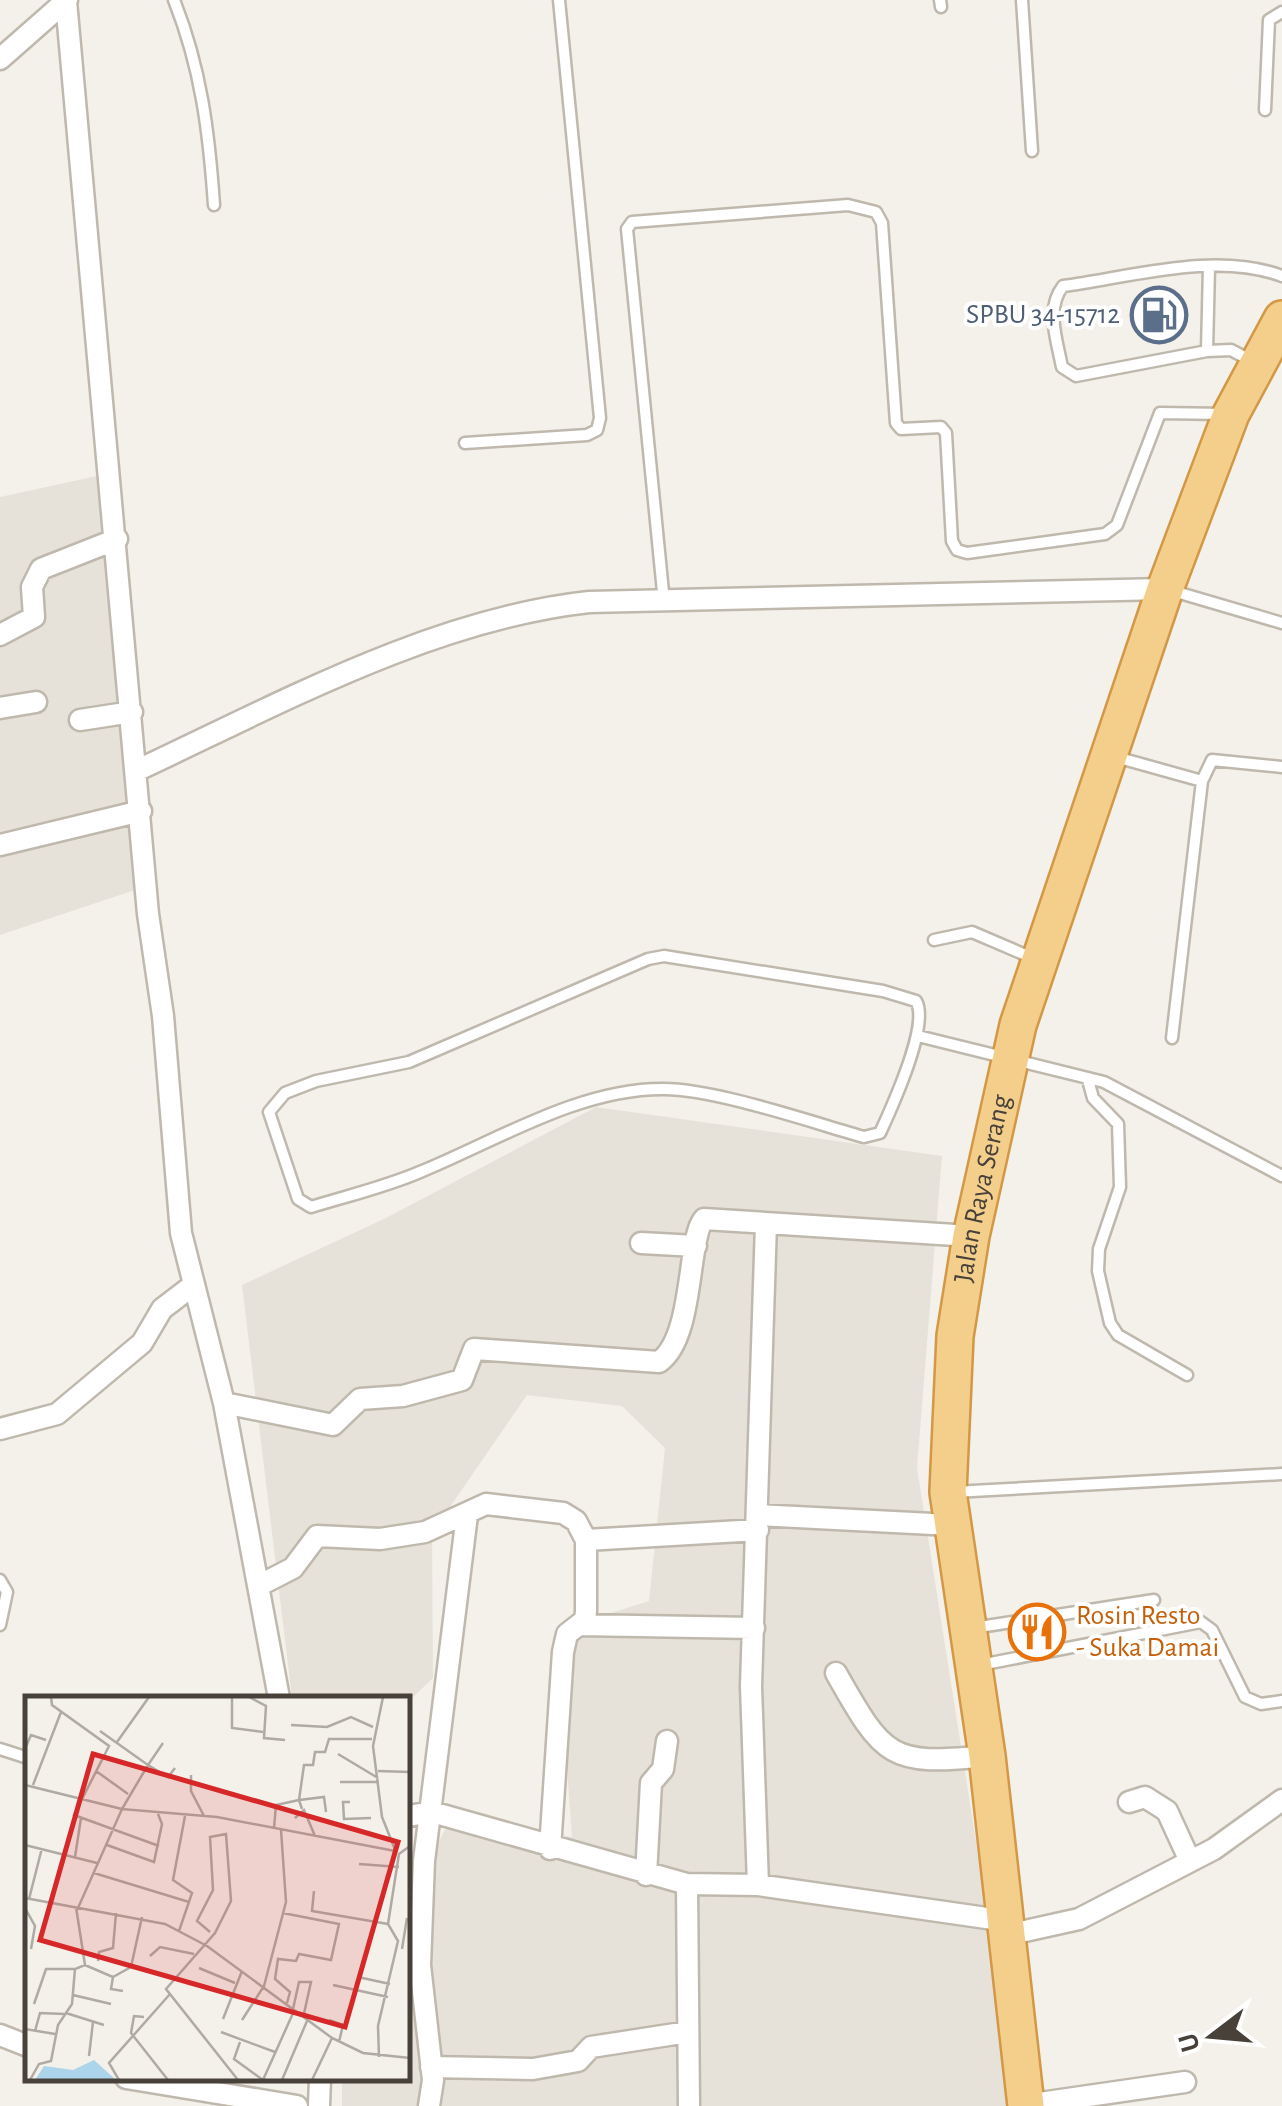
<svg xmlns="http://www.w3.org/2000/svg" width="1282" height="2106" viewBox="0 0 1282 2106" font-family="'Alegreya Sans',sans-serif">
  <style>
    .residential { fill: #e7e2d9 }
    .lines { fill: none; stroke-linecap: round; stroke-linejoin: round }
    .service-casing { stroke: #bfb8ad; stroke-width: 15 }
    .minor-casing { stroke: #bfb8ad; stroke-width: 25 }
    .trunk-casing { stroke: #d29846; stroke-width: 40 }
    .service { stroke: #fff; stroke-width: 10 }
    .minor { stroke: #fff; stroke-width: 20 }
    .trunk { stroke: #f4cf8c; stroke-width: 35 }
    .labels { text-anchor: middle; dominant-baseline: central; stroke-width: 8; stroke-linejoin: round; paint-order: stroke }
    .service-label { font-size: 28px; fill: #4e5e75; stroke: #fff; text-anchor: end }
    .street-label { font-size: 28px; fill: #474139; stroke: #fff }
    .food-label { font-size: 28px; fill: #c56008; stroke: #fff; text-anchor: start }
    .inset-road { fill: none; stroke: #afaaa3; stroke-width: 2.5 }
    .view { fill: #d62828; fill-opacity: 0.15; stroke: #d62828; stroke-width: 5 }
    .inset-edge { fill: none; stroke: #474139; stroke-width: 5 }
  </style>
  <rect width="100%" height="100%" fill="#f4f0ea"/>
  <path class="residential" d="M97 476 138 889 0 935V497Z
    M596 1107 942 1156 917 1468 985 1898 1013 2106H342V2079L408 2078V1850L433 1852 453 1815 572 1837 557 1630 649 1601 665 1448 622 1406 527 1395 432 1533 433 1678 408 1702 292 1698 242 1285 386 1218Z"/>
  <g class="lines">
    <g class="service-casing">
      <path id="service" d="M174 0C201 68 209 132 214 205
        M940 0 941 7
        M1022 0 1032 151
        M1265 110 1269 20 1282 12
        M1207 351 1209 267
        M1252 361 1231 350 1207 351 1076 376 1062 367C1057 340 1045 309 1063 286 1131 277 1216 251 1282 276
        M465 443 587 435 597 430 600 418 559 0
        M1173 591 1282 623
        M664 602 627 229 632 222 848 205 876 212 882 223 896 423 901 429 941 427 946 433 952 541 957 550 967 553 1105 534 1117 525 1160 413 1225 414
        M1116 757 1202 781
        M934 940 972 932 1035 959
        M664 956 883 991 916 1001C930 1024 892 1107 880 1133L864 1137C811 1122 715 1089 664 1089 580 1088 496 1141 420 1172 385 1187 347 1196 311 1207L298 1199 269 1112 285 1093 316 1081 409 1062 648 959Z
        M918 1036 1104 1082 1282 1176
        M1172 1038 1202 781 1212 760 1282 767
        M1088 1080 1093 1098 1118 1124 1120 1187 1099 1249 1098 1271 1110 1323 1118 1335 1187 1375
        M954 1492 1282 1474
        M0 1580 7 1592 0 1625
        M973 1628 1154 1600
        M980 1665 1201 1622 1212 1630 1245 1697 1261 1704 1282 1701
        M0 1749 28 1758"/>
    </g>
    <g class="minor-casing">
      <path id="minor" d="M66 1 148 914 163 1016 181 1233 224 1403 279 1698
        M0 59 67 0
        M0 635 34 617 32 587 41 569 117 539
        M0 708 36 702
        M80 720 132 712
        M138 770C279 704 433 619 589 602L1165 589
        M0 845 141 811
        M641 1243 696 1246
        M224 1403 333 1425 360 1399 403 1396 462 1380 474 1349 659 1362C695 1337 687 1237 704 1219L971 1236
        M0 1429 57 1414 142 1343 162 1309 192 1286
        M758 1515 952 1525
        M586 1540 758 1530
        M260 1585 293 1568 317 1536 380 1539 425 1532 486 1504 563 1513 576 1521 586 1540V1611L585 1620 567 1634 563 1652 550 1849
        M579 1625 754 1628
        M836 1673C884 1758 890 1766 987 1756
        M1129 1802 1145 1797 1167 1811 1190 1861
        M408 1816 432 1812 687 1884 758 1885 1007 1921
        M646 1875 651 1783 663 1769 667 1741
        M687 1884 689 2106
        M758 1885 751 1686 766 1223
        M1007 1935 1079 1919 1214 1849 1282 1800
        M0 2035 28 2046
        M431 2067 533 2069 578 2061 591 2047 688 2032
        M126 2078 297 2106
        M1026 2105 1185 2082
        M319 2106 320 2078
        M429 2106 433 2080 420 1965 424 1861 467 1515"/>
    </g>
    <g class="trunk-casing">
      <g id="trunk">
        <path id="s1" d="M1026 2106 987 1756 948 1492 955 1336 971 1236 1018 1025 1165 589 1231 414 1282 319"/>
      </g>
    </g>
    <use href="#service" class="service"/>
    <use href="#minor" class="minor"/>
    <use href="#trunk" class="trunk"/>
  </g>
  <defs>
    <g id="fuel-ring" transform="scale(2.875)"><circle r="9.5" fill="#fff" stroke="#5c6f8a" stroke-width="1.5"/><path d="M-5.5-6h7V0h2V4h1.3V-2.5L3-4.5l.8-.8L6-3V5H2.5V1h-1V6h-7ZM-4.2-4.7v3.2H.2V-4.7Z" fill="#5c6f8a"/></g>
    <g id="restaurant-ring" transform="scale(2.875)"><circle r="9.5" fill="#fff" stroke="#e8710a" stroke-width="1.5"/><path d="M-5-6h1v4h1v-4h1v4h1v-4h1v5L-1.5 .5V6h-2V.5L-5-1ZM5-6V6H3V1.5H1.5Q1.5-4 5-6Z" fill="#e8710a"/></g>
  </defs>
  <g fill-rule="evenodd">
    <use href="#fuel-ring" x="1159" y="315"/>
    <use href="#restaurant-ring" x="1037" y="1632"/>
  </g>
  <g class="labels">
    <g class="service-label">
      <text x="1120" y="315">SPBU 34-15712</text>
    </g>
    <g class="street-label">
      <text stroke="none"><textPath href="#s1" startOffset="925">Jalan Raya Serang</textPath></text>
    </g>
    <g class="food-label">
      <text x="1076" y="1616">Rosin Resto<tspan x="1076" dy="32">- Suka Damai</tspan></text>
    </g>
  </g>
  <g transform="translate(25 1696)">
    <rect width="385" height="385" fill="#f4f0ea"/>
    <path d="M69 364 91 384H10L19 370 48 374Z" fill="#acd4eb"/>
    <path class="inset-road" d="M26 1 27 9 84 50 49 119 134 150M207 1V32L238 36M224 1 241 10 239 42 260 44M358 1 348 50 357 121 371 156M266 29 302 31 326 21 348 31M92 46 124 1M138 47 123 69 143 81 150 72M0 53 6 39 21 44M313 58 353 82M71 75 103 98M353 75 385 76M166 79V95L179 120M315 86H354M0 89 97 113 123 69 75 35M8 89 36 16M325 106H318L319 123 346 122M301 116 299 101 274 104 279 69H288L290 56H300L304 43H347M270 122 279 114 290 140M249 132 251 109 274 104 277 113M0 149 72 167M82 149 129 166 137 128 133 118M50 161 56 122M334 168 374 171M69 177 164 206M289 195 287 215 363 228M0 202 140 228 182 250 307 342 338 357 385 362M4 203 17 152M0 212 10 230 6 253M53 212 97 113 192 121 370 155M258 217 314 228 306 264 274 258 271 265 253 263 250 283 265 296 262 307M154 235 167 197 148 184 160 120M185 236 172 225 188 194 185 141 201 138 206 205 190 237 141 293 213 384M377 253 382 222M125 260 135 251 169 258M73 265 74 256 88 252 91 217M60 269 88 281 86 293 98 295M174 272 210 287M88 281 106 271 117 221M333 281 365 288M308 289 363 301M48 299 86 308M9 308 21 273H50M268 313 274 286H286L278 322M41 317 79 329M119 321 109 320 106 337 143 384M198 323 217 275M217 324 239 290 261 206 256 134M304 324 318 329 314 346M0 333 30 338M10 335 15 317 40 318M196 336 250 356M215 346 209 363 238 384M64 360 68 326M354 361 353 330 373 245 363 228 374 158 385 150M5 384 14 368 26 365 33 329 47 308 50 273 60 269 51 211M94 384 84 367 145 298M238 384 269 315M257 384 282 325M287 384 307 342"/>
    <path class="view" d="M68 58 373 146 320 331 15 244Z"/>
    <rect width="385" height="385" class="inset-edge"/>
  </g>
  <g transform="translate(1212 2036) rotate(254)" stroke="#ffffff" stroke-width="8" paint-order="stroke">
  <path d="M0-8L18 38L0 25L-18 38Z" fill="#474139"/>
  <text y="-15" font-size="28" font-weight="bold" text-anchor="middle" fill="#474139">U</text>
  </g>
</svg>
